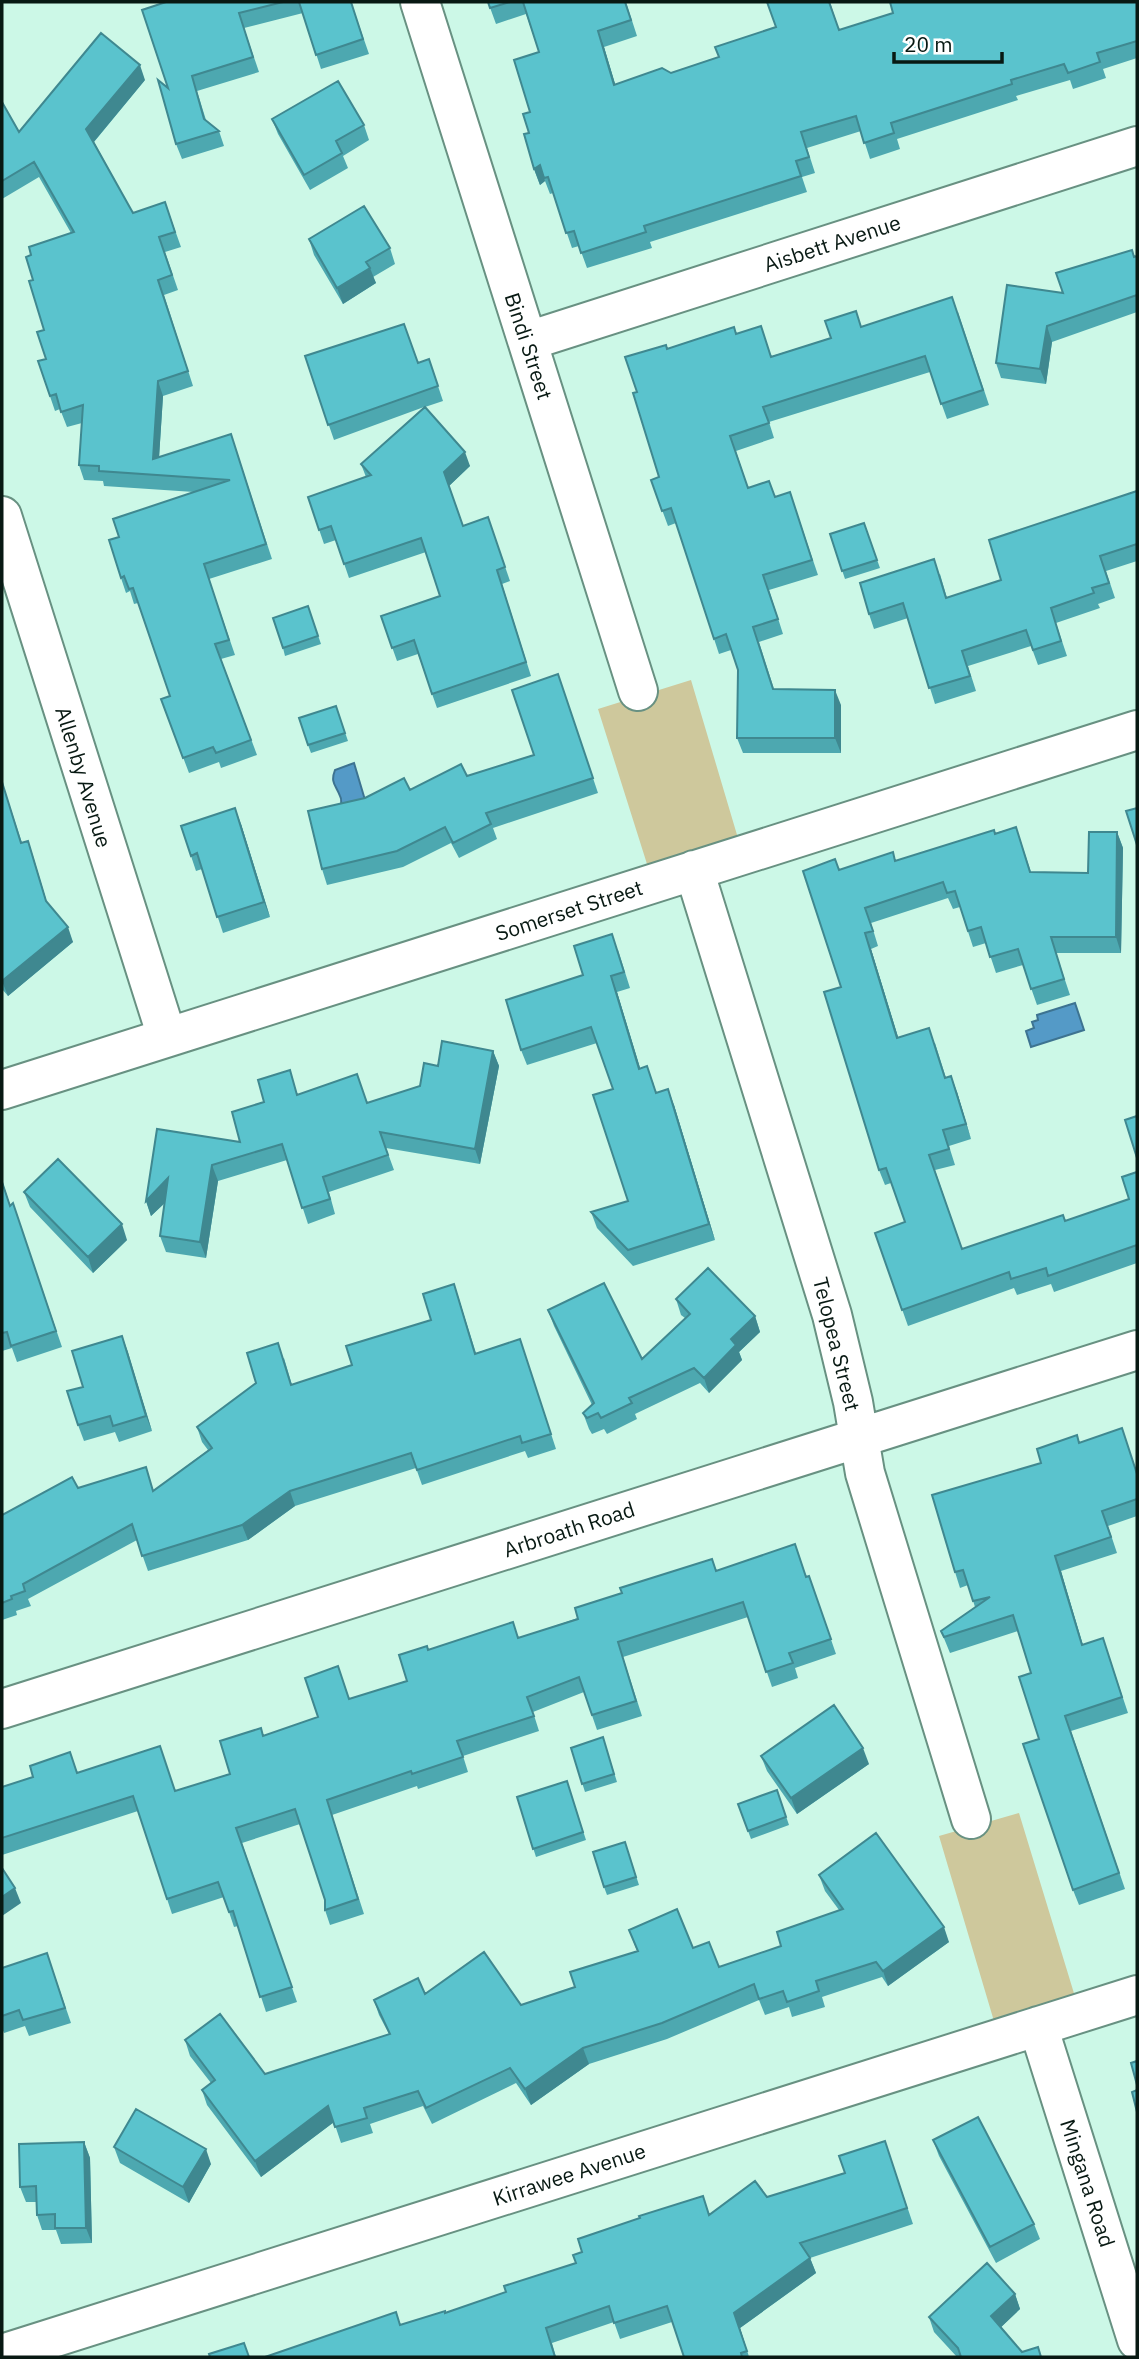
<svg xmlns="http://www.w3.org/2000/svg" width="1139" height="2359" viewBox="0 0 1139 2359" font-family="'IBM Plex Sans',sans-serif">
  <style>
    .green { fill: #cec89c }
    .water { fill: #549ac7; stroke: #3d7391; stroke-width: 2 }
    .lines { fill: none; stroke-linecap: round; stroke-linejoin: round }
    .street-casing { stroke: #689182; stroke-width: 42 }
    .street { stroke: #fff; stroke-width: 38 }
    .wall { fill: #4da8b0 }
    .shaded-wall { fill: #3f8890 }
    .building { fill: #5ac3cd; stroke: #3f8890; stroke-width: 2 }
    .labels { text-anchor: middle; dominant-baseline: central; stroke-width: 6; stroke-linejoin: round; paint-order: stroke }
    .street-label { font-size: 21px; fill: #081913; stroke: #fff }
  </style>
  <rect width="100%" height="100%" fill="#ccf8e7"/>
  <path class="green" d="M691 680 743 855 653 883 598 709Z
    M1019 1813 1080 2013 999 2038 939 1836Z"/>
  <path class="water" d="M354 763 368 810 341 807C341 803 342 799 340 796 336 785 330 783 335 770Z
    M1075 1003 1084 1030 1031 1047 1026 1031 1034 1028 1032 1022 1038 1020 1037 1015Z"/>
  <g class="lines">
    <g class="street-casing">
      <path id="street" d="M420 2 638 691
        M528 341 1137 146
        M2 516 167 1037
        M694 870 832 1315 853 1402 865 1473 971 1819
        M2 1090 1137 730
        M2 1709 1137 1350
        M1038 2026 1137 2340
        M2 2354 1137 1995"/>
    </g>
    <use href="#street" class="street"/>
  </g>
  <path class="wall" d="M166 2H351L369 54 321 69 303 13 244 28 259 72 197 91 206 120 219 131 224 146 182 159 176 144 168 88Z
    M488 2H626L637 36 604 47 615 84 671 73 719 57 776 27 767 2H830L839 30 1137 2V58L1103 69 1106 78 1073 89 1070 80 1016 96 1018 100 897 139 900 149 870 159 861 131 807 148 815 173 802 177 807 192 650 242 652 248 587 268 579 246 572 248 553 193 550 194 545 181 540 185 534 169 529 133 530 112 539 52 526 14 496 24Z
    M145 80 94 142 133 213 165 202 181 247 165 252 178 290 164 295 193 386 163 396 159 457 236 449 272 559 209 579 235 655 221 659 257 755 221 768 219 762 189 773 161 699 170 696 138 603 134 604 130 591 126 593 121 578 119 537 194 492 104 486 103 481 84 480 79 465 82 423 67 427 60 409 55 411 38 361 46 359 44 330 33 280 31 255 71 233 39 177 2 199V102L19 132Z
    M272 119 364 125 369 140 343 156 348 168 310 190 278 134Z
    M309 239 390 248 395 264 373 277 376 283 343 304 314 255Z
    M1137 256V312L1052 342 1046 384 1001 378 996 363 1063 293Z
    M958 312 989 405 947 419 930 372 769 422 774 438 736 451 748 488 775 497 790 492 818 575 769 590 783 634 759 642 774 689 841 705V753H743L737 738 738 670 731 650 719 654 676 523 668 526 651 480 659 477 637 392 667 349 737 334 772 356 831 338 862 327Z
    M305 356 418 363 429 359 443 401 425 407 470 466 449 486 463 526 488 517 510 581 502 584 531 676 437 708 418 654 397 661 381 616 440 596 426 552 349 578 336 540 324 544 308 497 366 477 361 464 424 407 334 440Z
    M1137 491V561L1106 571 1115 598 1098 604 1100 608 1056 623 1067 656 1038 665 1031 646 968 666 976 691 935 704 908 618 874 629 869 614 940 574 947 598 1001 580Z
    M864 523 880 568 845 579 830 534Z
    M308 606 321 644 285 656 283 648Z
    M558 674 598 793 493 828 497 839 459 858 451 843 403 867 327 885 322 869 365 798 410 790 467 776 534 755Z
    M336 706 348 741 311 753 308 745Z
    M2 782 22 843 28 841 47 903 73 942 8 996 2 989Z
    M241 824 270 917 223 933 202 869 196 871 191 856Z
    M1016 827 1031 872 1088 873 1117 832 1123 848 1121 953H1056L1070 995 1037 1005 1023 965 996 973 986 943 973 947 960 907 953 909 948 898 871 923 878 946 871 949 898 1037 935 1043 946 1078 957 1092 971 1139 949 1146 955 1165 935 1170 962 1249 1065 1221 1129 1199 1137 1172V1263L1054 1292 1051 1284 1017 1295 1014 1288 908 1326 875 1233 905 1222 891 1183 885 1185 879 1170 841 987 839 870 896 861Z
    M618 950 630 988 617 992 640 1068 653 1082 656 1093 674 1105 715 1240 633 1266 597 1228 591 1212 628 1201 613 1089 597 1043 527 1065 521 1050Z
    M493 1051 499 1066 480 1164 386 1148 394 1170 329 1192 335 1214 308 1224 287 1160 218 1181 206 1258 166 1252 160 1236 165 1203 151 1216 146 1201 240 1142 298 1094 368 1103 420 1086 438 1066Z
    M2 1180 10 1205 13 1203 62 1347 17 1362 12 1348 2 1351Z
    M24 1192 127 1240 93 1273 30 1207Z
    M454 1284 476 1353 520 1339 556 1449 528 1458 525 1451 422 1485 416 1468 295 1506 248 1540 148 1571 137 1540 28 1599 31 1606 16 1611 17 1615 2 1620V1515L78 1488 154 1490 208 1450 202 1442 197 1427 256 1383 284 1358 292 1385 352 1365 431 1320Z
    M676 1299 755 1316 760 1332 739 1352 742 1360 709 1393 700 1383 635 1414 637 1419 607 1434 604 1429 592 1434 589 1429 583 1413 592 1405 554 1326 548 1310 642 1359 685 1318 681 1315Z
    M122 1336 152 1431 119 1442 115 1432 84 1441 78 1425 83 1387Z
    M1079 1443 1137 1473V1516L1108 1526 1117 1553 1061 1571 1083 1645 1103 1638 1128 1713 1071 1731 1125 1889 1079 1905 1073 1890 1039 1739 1031 1673 1018 1631 950 1653 941 1631 975 1607 968 1585 960 1588 955 1572 1041 1463Z
    M716 1571 806 1577 809 1576 836 1654 795 1668 798 1678 772 1687 748 1617 623 1657 642 1716 597 1730 584 1692 533 1712 539 1731 463 1756 468 1772 418 1789 417 1786 332 1815 364 1914 330 1925 325 1910V1900L300 1824 242 1843 297 2002 266 2012 238 1926 234 1927 224 1897 172 1914 138 1811 2 1855V1787L78 1773 160 1746 175 1791 230 1774 263 1736 318 1717 350 1699 407 1681 428 1650 519 1638Z
    M603 1737 617 1782 585 1792 571 1748Z
    M761 1756 869 1764 797 1814 767 1771Z
    M567 1781 586 1840 536 1857 517 1797Z
    M777 1790 789 1825 751 1839 738 1804Z
    M625 1842 639 1885 607 1895 604 1887Z
    M819 1875 949 1942 888 1986 882 1977 822 1997 825 2007 792 2017 789 2007 765 2015 759 2000 667 2039 589 2064 531 2105 516 2083 432 2124 423 2106 370 2124 373 2133 341 2143 334 2122 261 2177 207 2105 202 2090 211 2083 190 2056 185 2040 265 2074 389 2034 379 2015 374 2000 425 1994 521 2005 575 1987 637 1951 629 1930 693 1948 719 1967 781 1946 839 1910 825 1891Z
    M47 1953 71 2023 29 2036 25 2026 4 2033 2 2028V1968Z
    M933 2140 1034 2224 1040 2239 996 2263 939 2156Z
    M885 2141 913 2224 810 2258 816 2273 740 2328 749 2357H684L672 2322 620 2339 614 2322 552 2343 556 2357H265L401 2325 445 2313 506 2292 576 2263 710 2215 845 2173Z
    M84 2142 90 2158 92 2243 61 2244 56 2230H42L37 2215 36 2202H26L20 2187Z
    M114 2147 211 2164 189 2203 120 2163Z
    M1015 2294 1020 2309 1001 2327 1022 2352 1042 2357H957L934 2332 929 2317Z"/>
  <path class="shaded-wall" d="M598 31 604 47 620 100 614 85Z
    M140 65 145 80 92 144 86 129Z
    M540 165 545 181 540 185 534 169Z
    M370 268 376 283 343 304 337 288Z
    M1047 326 1052 342 1046 384 1040 369Z
    M158 381 163 396 158 474 153 459Z
    M465 452 470 466 449 486 444 472Z
    M835 690 841 705V753L835 738Z
    M235 808 241 824 270 917 264 902Z
    M1117 832 1123 848 1121 953 1116 937Z
    M28 841 33 856 51 916 46 901Z
    M68 927 73 942 8 996 2 981Z
    M865 933 871 949 903 1053 897 1038Z
    M611 976 617 992 645 1084 639 1069Z
    M493 1051 499 1066 480 1164 475 1149Z
    M951 1076 957 1092 971 1139 966 1124Z
    M668 1089 674 1105 715 1240 709 1224Z
    M212 1165 218 1181 206 1258 200 1242Z
    M168 1178 174 1194 151 1216 146 1201Z
    M122 1224 127 1240 93 1273 88 1257Z
    M454 1284 459 1299 480 1369 475 1354Z
    M755 1316 760 1332 739 1352 742 1360 709 1393 704 1378 731 1339Z
    M122 1336 128 1352 152 1431 146 1416Z
    M290 1491 295 1506 248 1540 242 1525Z
    M1055 1556 1061 1571 1087 1660 1082 1645Z
    M863 1748 869 1764 797 1814 791 1798Z
    M15 1888 21 1903 2 1916V1897Z
    M944 1927 949 1942 888 1986 883 1971Z
    M583 2048 589 2064 531 2105 525 2089Z
    M328 2106 334 2122 261 2177 255 2161Z
    M84 2142 90 2158 92 2243 86 2228Z
    M206 2149 211 2164 189 2203 183 2187Z
    M810 2258 816 2273 740 2328 749 2357 734 2313Z
    M1015 2294 1020 2309 997 2331 991 2316Z"/>
  <path class="building" d="M166 2H283L239 13 253 57 192 76 204 119 219 131 176 144 158 80 168 88 142 10Z
    M299 2H351L363 39 316 55Z
    M488 2H510L490 8Z
    M523 2H625L631 20 598 31 614 85 662 68 671 73 719 57 715 47 776 27 767 2H829L839 30 893 13 890 2H1137V41L1097 53 1100 62 1068 73 1064 64 1011 80 1012 84 891 123 894 133 864 143 856 116 801 132 809 157 796 161 801 176 644 226 646 232 581 253 574 231 566 233 548 177 544 178 540 165 534 169 524 134 529 133 523 114 530 112 514 60 539 52Z
    M101 33 140 65 86 129 133 213 165 202 175 232 159 237 172 275 158 280 188 371 158 381 153 459 231 434 266 544 204 564 229 640 215 644 251 740 216 753 213 747 183 758 161 699 170 696 133 588 129 589 124 576 121 578 109 540 119 537 113 519 230 480 99 471V466L79 465 83 405 61 412 56 394 50 396 38 361 46 359 37 332 44 330 29 281 33 280 26 257 31 255 29 247 74 232 34 162 2 181V102L19 132Z
    M338 81 364 125 336 141 342 153 304 175 272 119Z
    M364 206 390 248 366 262 370 268 337 288 309 239Z
    M1132 250 1134 257 1137 256V295L1047 326 1040 369 996 363 1007 285 1063 293 1056 273Z
    M952 297 983 390 941 404 925 356 763 407 769 423 730 436 748 488 769 481 775 497 790 492 812 560 763 575 778 619 753 627 773 689 835 690V738H737L738 670 726 634 714 639 671 508 662 511 651 480 659 477 633 393 637 392 625 357 666 345 667 349 734 327 736 334 761 326 771 357 831 338 825 321 856 311 861 327Z
    M404 324 418 363 429 359 438 386 328 425 305 356Z
    M425 407 465 452 444 472 463 526 488 517 505 567 497 570 526 662 432 694 414 640 392 648 381 616 440 596 421 538 344 564 331 526 319 530 308 497 371 475 361 464Z
    M1137 491V544L1100 556 1109 583 1092 588 1094 593 1051 608 1061 641 1033 650 1026 630 962 651 970 676 929 688 903 603 869 614 860 583 934 559 946 598 1001 580 989 540Z
    M864 523 877 560 842 571 830 534Z
    M308 606 318 636 283 648 273 618Z
    M558 674 593 778 486 813 491 824 453 843 445 827 397 851 322 869 308 811 365 798 404 778 410 790 461 764 467 776 534 755 512 690Z
    M336 706 345 733 308 745 299 718Z
    M2 782 21 843 28 841 46 901 68 927 2 981Z
    M235 808 264 902 217 917 197 853 191 856 181 826Z
    M1137 808V845L1126 811Z
    M1016 827 1030 872 1088 873 1089 832H1117L1116 937H1051L1064 979 1031 989 1018 949 990 957 981 927 968 931 955 891 947 893 943 882 865 908 873 931 865 933 897 1038 929 1028 945 1078 951 1076 966 1124 943 1130 949 1149 929 1155 962 1249 1063 1215 1065 1221 1129 1199 1122 1177 1137 1172V1245L1048 1276 1046 1268 1011 1279 1009 1272 902 1310 875 1233 905 1222 886 1168 879 1170 824 992 841 987 803 871 835 859 839 870 893 852 895 861 994 830 995 834Z
    M612 934 624 972 611 976 639 1069 647 1066 656 1093 668 1089 709 1224 628 1250 591 1212 628 1201 593 1095 613 1089 591 1027 521 1050 506 1000 583 975 574 946Z
    M442 1041 493 1051 475 1149 380 1132 388 1155 323 1177 330 1199 302 1208 282 1144 212 1165 200 1242 160 1236 168 1178 146 1201 157 1129 240 1142 232 1112 264 1102 258 1080 290 1070 297 1095 357 1074 367 1103 420 1086 424 1063 438 1066Z
    M1137 1116V1158L1125 1120Z
    M58 1159 122 1224 88 1257 24 1192Z
    M2 1182 10 1206 13 1203 56 1331 11 1346 7 1332 2 1333Z
    M708 1268 755 1316 731 1339 736 1345 704 1378 694 1368 629 1398 632 1403 601 1418 598 1413 587 1418 583 1413 594 1403 548 1310 604 1283 642 1359 690 1314 676 1299Z
    M454 1284 475 1354 520 1339 551 1434 522 1443 520 1436 417 1470 411 1453 290 1491 242 1525 142 1556 132 1524 23 1584 25 1591 11 1596 12 1599 2 1603V1515L72 1477 78 1488 146 1467 153 1491 212 1448 197 1427 256 1383 247 1353 278 1343 291 1385 352 1365 346 1346 431 1320 423 1294Z
    M122 1336 146 1416 113 1426 110 1416 78 1425 67 1391 83 1387 72 1351Z
    M1122 1428 1137 1474V1499L1102 1511 1111 1537 1055 1556 1082 1645 1103 1638 1122 1697 1065 1716 1119 1873 1073 1890 1023 1744 1039 1739 1019 1677 1031 1673 1013 1615 944 1637 941 1631 990 1597 973 1601 963 1570 955 1572 932 1495 1041 1463 1037 1449 1077 1435 1079 1443Z
    M795 1544 806 1577 809 1576 831 1639 789 1653 793 1663 766 1672 743 1602 618 1642 636 1701 592 1715 579 1677 527 1697 534 1716 457 1741 463 1757 412 1774 411 1771 327 1800 358 1899 325 1910V1900L295 1809 236 1828 292 1987 260 1997 233 1911 229 1912 218 1882 167 1899 133 1796 2 1838V1787L33 1777 30 1766 70 1752 77 1773 160 1746 175 1791 230 1774 220 1741 261 1728 263 1736 318 1717 305 1678 338 1666 349 1699 407 1681 399 1655 427 1646 428 1650 513 1622 518 1638 578 1619 575 1608 622 1593 620 1588 712 1559 716 1571Z
    M834 1705 863 1748 791 1798 761 1756Z
    M603 1737 614 1774 582 1784 571 1748Z
    M567 1781 583 1832 533 1849 517 1797Z
    M777 1790 786 1817 748 1831 738 1804Z
    M876 1833 944 1927 883 1971 876 1962 816 1981 819 1991 787 2002 783 1991 759 1999 754 1984 662 2023 583 2048 525 2089 510 2068 426 2108 418 2091 364 2108 367 2118 335 2127 328 2106 255 2161 202 2090 215 2080 185 2040 220 2014 265 2074 390 2034 374 2000 418 1978 425 1994 484 1952 521 2005 575 1987 570 1972 638 1951 629 1930 677 1909 693 1948 709 1942 719 1967 781 1946 777 1932 843 1909 819 1875Z
    M625 1842 636 1877 604 1887 593 1852Z
    M2 1868 15 1888 2 1897Z
    M47 1953 65 2008 23 2020 19 2010 2 2016V1968Z
    M1137 2061V2085L1131 2063Z
    M1137 2090V2112L1132 2092Z
    M136 2109 206 2149 183 2187 114 2147Z
    M978 2117 1034 2224 990 2247 933 2140Z
    M885 2141 907 2208 800 2243 810 2258 734 2313 747 2351 741 2353 742 2357H684L667 2306 614 2323 609 2306 546 2328 555 2357H265L396 2312 400 2325 445 2311V2313L506 2292 504 2286 576 2263 573 2255 582 2252 578 2239 640 2218 639 2216 703 2196 709 2215 755 2181 767 2197 845 2173 839 2156Z
    M84 2142 86 2228H55V2214L37 2215 36 2186 20 2187 19 2144Z
    M987 2263 1015 2294 991 2316 1022 2352 1038 2347 1041 2357H961L958 2348 929 2317Z
    M244 2343 249 2357H210L209 2354Z"/>
  <g class="labels">
    <g class="street-label">
      <text transform="translate(832 243) rotate(-18)">Aisbett Avenue</text>
      <text transform="translate(529 346) rotate(72)">Bindi Street</text>
      <text transform="translate(84 777) rotate(73)">Allenby Avenue</text>
      <text transform="translate(569 910) rotate(-18)">Somerset Street</text>
      <text transform="translate(837 1344) rotate(76)">Telopea Street</text>
      <text transform="translate(569 1529) rotate(-18)">Arbroath Road</text>
      <text transform="translate(569 2174) rotate(-18)">Kirrawee Avenue</text>
      <text transform="translate(1088 2183) rotate(72)">Mingana Road</text>
    </g>
  </g>
  <rect width="1139" height="2359" fill="none" stroke="#081913" stroke-width="7"/>
  <path d="M894 52v10h108v-10" fill="none" stroke="#081913" stroke-width="3.5"/>
  <text x="904" y="52" font-size="21" fill="#081913" stroke="#ffffff" stroke-width="5" paint-order="stroke">20 m</text>
</svg>
